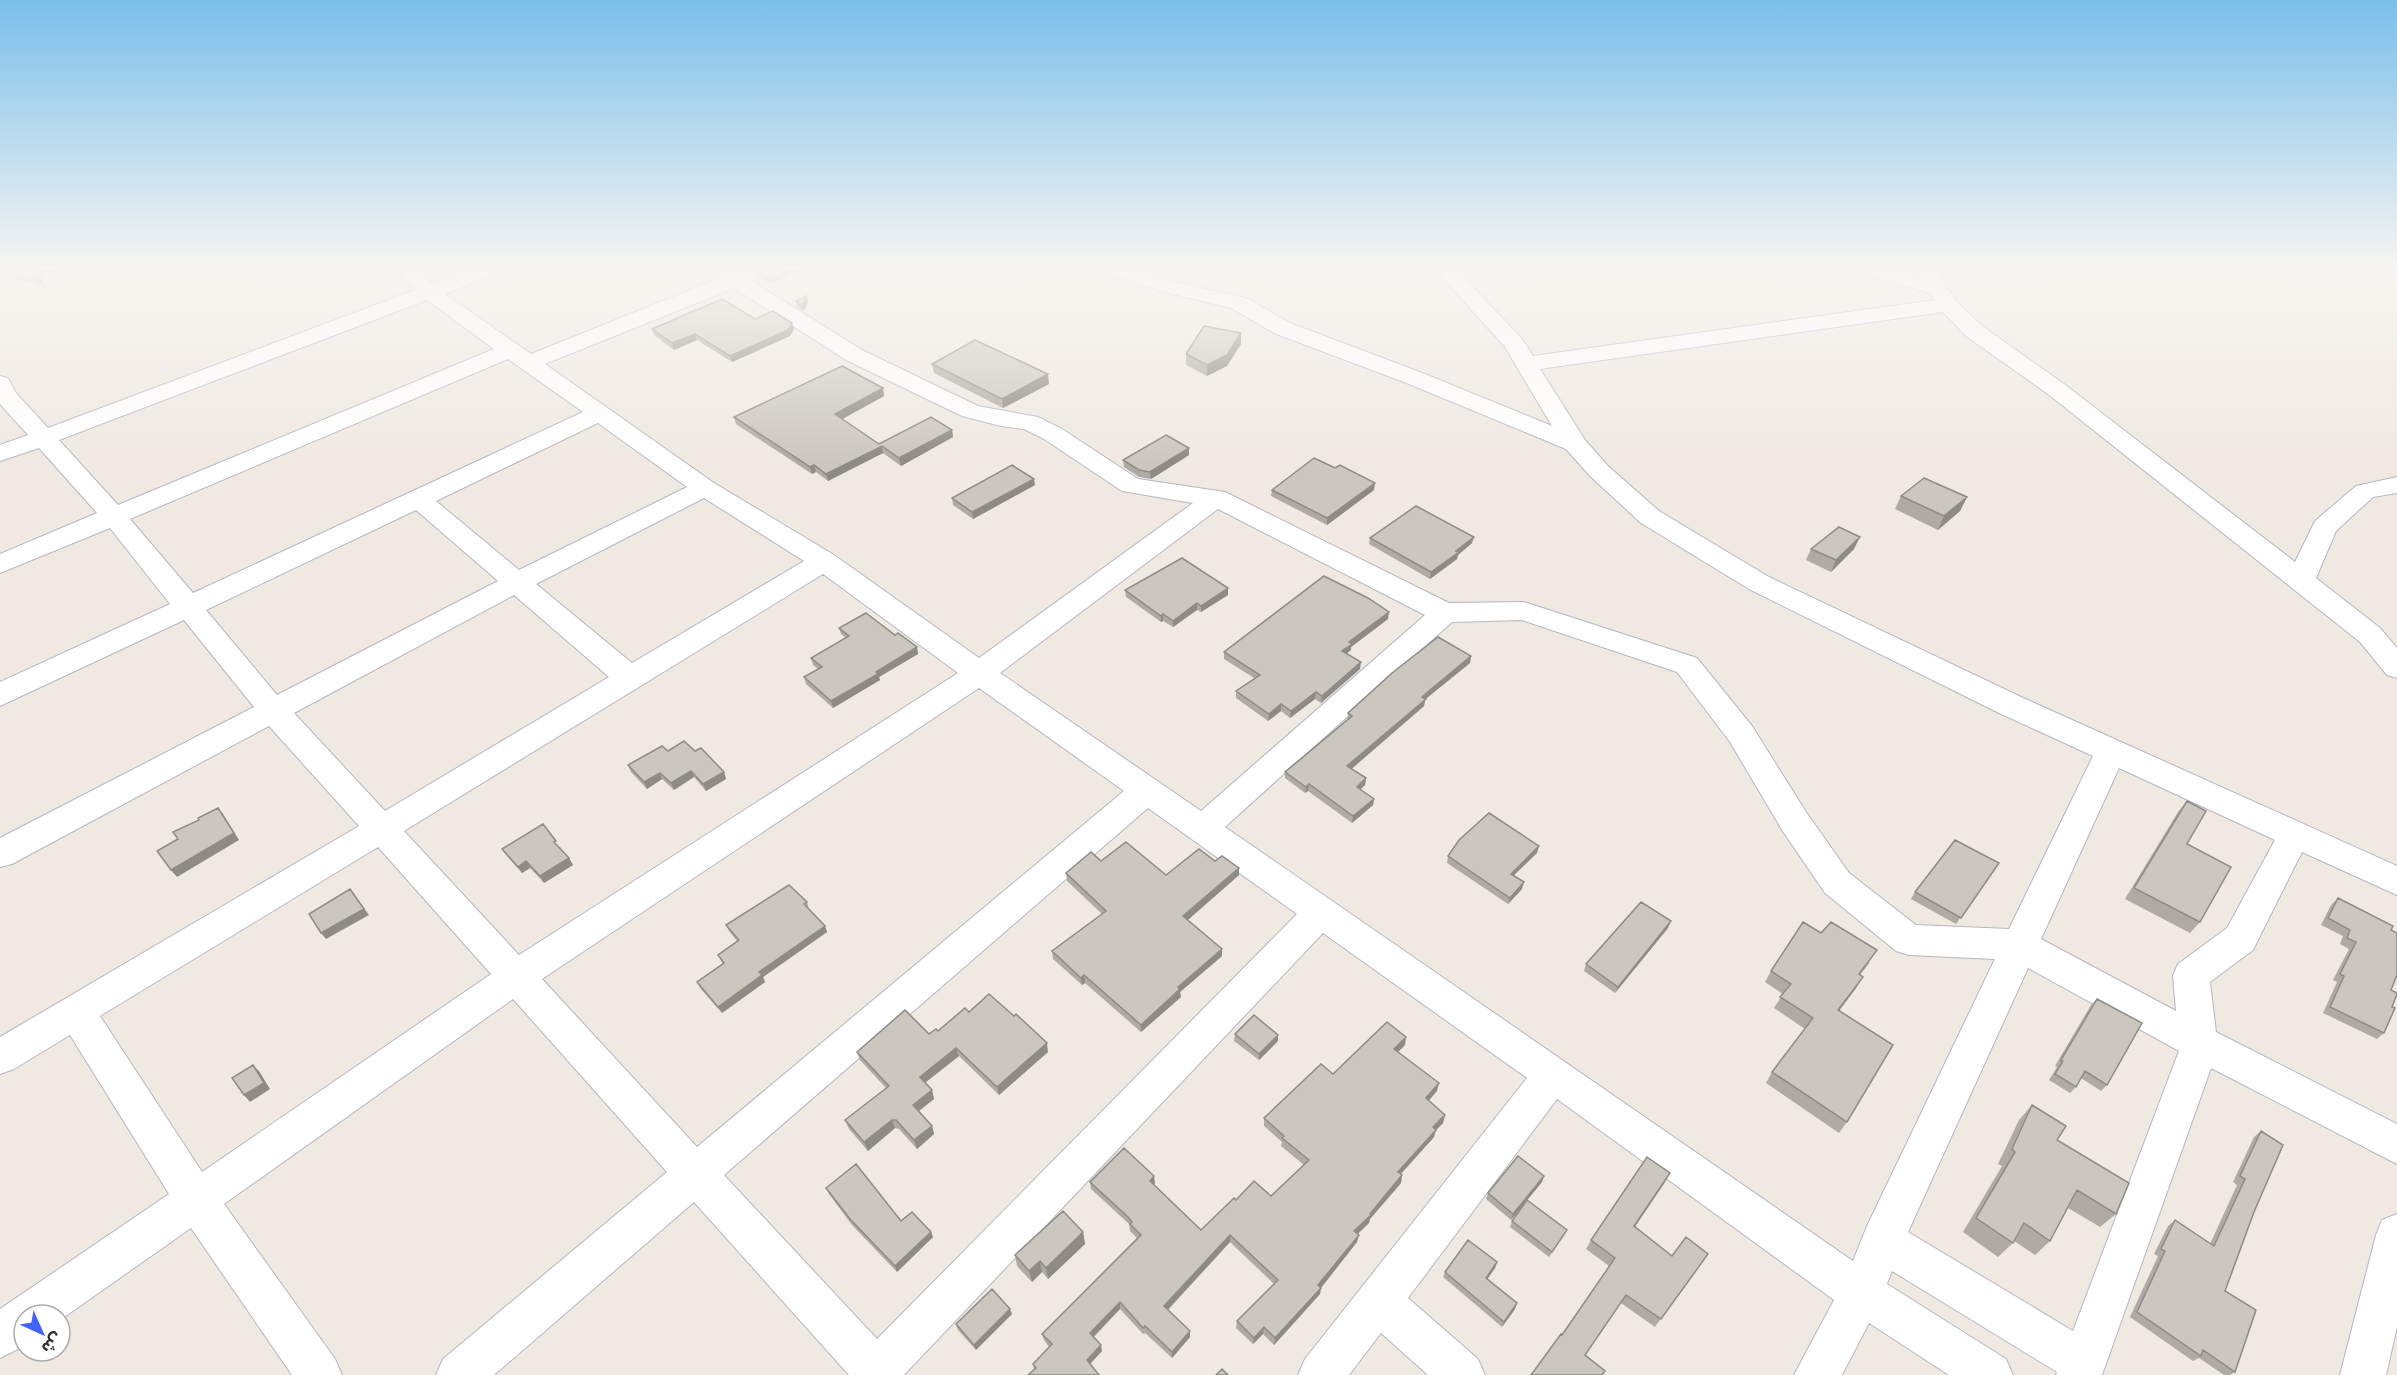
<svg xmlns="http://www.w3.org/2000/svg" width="2397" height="1375" viewBox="0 0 2397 1375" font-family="'Noto Sans','Noto Sans Arabic',sans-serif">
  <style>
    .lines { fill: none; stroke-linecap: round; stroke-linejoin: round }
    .minor-casing { stroke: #b4b7c1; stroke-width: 2 }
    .minor { fill: #fff; fill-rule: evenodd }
    .wall { fill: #afaba4 }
    .shaded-wall { fill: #8e8b86 }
    .building { fill: #cbc7bf; stroke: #8e8b86; stroke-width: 1.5 }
  </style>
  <rect width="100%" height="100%" fill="#efe9e1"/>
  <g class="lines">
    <g class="minor-casing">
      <path id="minor" d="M398 270H419L432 284 470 270H498L495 274 445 294 531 354 720 278 711 270H759L757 275 750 280 862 350 978 406 1038 417 1062 429 1138 479 1225 492 1449 603 1524 602 1697 658 1752 726 1806 812 1849 873 1916 925 2009 929 2093 756 1999 713 1749 589 1641 523 1590 476 1566 449 1409 384 1274 333 1231 308 1161 291 1111 274 1108 270H1137L1174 282 1246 298 1290 323 1425 374 1552 426 1505 347 1436 270H1457L1522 339 1533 356 1935 300 1931 294 1867 274 1864 270H1894L1920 278 1916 270H1936L1956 301 1982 326 2064 384 2295 562 2315 521 2356 486 2397 477V493L2373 497 2336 531 2316 578 2380 628 2397 648V678L2387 675 2360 642 2048 394 1966 336 1943 312 1540 369 1585 440 1608 466 1659 511 1769 577 2021 697 2397 866V895L2302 852 2253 950 2210 982 2216 1032 2397 1124V1164L2211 1068 2102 1375H2056L2057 1372 1892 1271 1887 1284 2006 1359 2013 1375H1949L1869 1323 1842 1375H1794L1834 1300 1557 1099 1408 1298 1478 1359 1485 1375H1428L1381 1333 1349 1375H1298L1305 1359 1527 1078 1323 933 904 1375H849L694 1202 494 1375H436L443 1359 667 1172 513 999 224 1204 335 1359 342 1375H292L191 1228 60 1320V1315H24V1346L0 1358V1309L169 1194 70 1035 14 1069 0 1074V1037L359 826 269 726 12 864 0 867V838L254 707 184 620 0 706V682L170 604 110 528 0 573V554L97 513 39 448 0 461V445L28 435 0 404V376L8 378 16 393 48 428 415 290ZM734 288 846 360 962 416 1001 426 1024 429 1044 439 1122 491 1193 503 979 658 834 555 714 483 545 364ZM427 300 494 349 118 505 59 440ZM508 359 583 412 193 593 130 519ZM598 423 687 487 519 570 436 501ZM704 498 804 561 632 663 536 584ZM1218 509 1425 615 1201 811 1000 673ZM416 510 498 581 277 695 206 610ZM823 574 958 673 519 955 404 831ZM514 595 609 677 385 811 294 713ZM1522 620 1677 672 1730 742 1782 830 1825 893 1896 951 1909 955 1995 959 1867 1226 1853 1261 1225 827 1452 622ZM979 688 1124 791 697 1147 542 979ZM2119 768 2275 840 2227 928 2178 964 2173 975 2176 1011 2041 939ZM1148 808 1297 914 877 1339 724 1175ZM378 847 491 974 202 1172 100 1016ZM2028 968 2179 1051 2073 1331 1908 1232Z
        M2397 1214V1327L2386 1375H2340L2376 1235 2382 1220Z"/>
    </g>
    <use href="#minor" class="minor"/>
  </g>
  <path class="wall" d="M0 270H57L40 277 46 287 0 274Z
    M757 270H803L770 284 758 277Z
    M796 301 808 302 804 311 797 307Z
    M755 319 794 329 790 336 732 362 697 340 674 350 654 335 652 329Z
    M1241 333V344L1227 366 1207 376 1186 365V354Z
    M932 364 1049 384 1003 408 934 373Z
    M883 388 884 396 842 419 879 444 952 430 953 437 901 466 883 453 828 481 816 472 812 474 736 424 734 417Z
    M1189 455 1151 479 1139 477 1124 467 1123 460Z
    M1035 485 973 519 953 505 952 498Z
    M1272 490H1374L1327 525 1271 496Z
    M1901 496 1967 497 1960 511 1938 530 1895 509Z
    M1370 538 1472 543 1458 555 1457 559 1430 579 1369 544Z
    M1811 549H1854L1831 572 1806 560Z
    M1125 590 1228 595 1201 612 1197 610 1173 627 1163 621 1161 622 1126 597Z
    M1388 619 1351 647V650L1346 654 1360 669 1321 703 1315 699 1290 718 1281 711 1268 721 1236 698V691L1254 678 1224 659V652Z
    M839 628 895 635 917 647 918 654 879 677 880 680 833 708 806 684 804 677 818 669 813 665 811 658 846 638 841 634Z
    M1471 656 1470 663 1428 697 1425 700 1424 706 1351 769 1366 778 1365 785 1360 789 1374 799 1373 805 1352 823 1308 791 1305 793 1285 778V772L1347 720 1348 713Z
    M668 751H695L724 772 726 779 706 791 694 777 674 790 662 779 647 789 631 772 628 765Z
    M2187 801V844L2200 922 2190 933 2125 899 2178 812Z
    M560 847 569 858 573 865 544 883 530 868 522 873 506 855 502 849Z
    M1537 853 1514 875 1522 889 1508 904 1447 863 1448 856Z
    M1101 861 1166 875 1215 861 1239 875 1188 920 1222 956 1180 992 1181 997 1141 1032 1085 983 1082 985 1053 959 1052 951 1102 914 1067 881 1066 873Z
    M1999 863 1956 924 1911 899 1915 892Z
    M2338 898 2391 930V990L2392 1007 2384 1033 2377 1039 2323 1013 2337 982 2333 980 2349 949 2340 944 2343 936 2321 925 2331 905Z
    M807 902 809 909 825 926 827 932 763 977 765 982 722 1013 700 988 697 982 723 964 718 955 737 941 729 931 726 925Z
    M1668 928 1615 993 1584 971 1586 964Z
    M1870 962 1860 975 1856 988 1839 1011 1847 1122 1839 1133 1766 1083 1772 1072 1805 1029 1774 1008 1783 994 1765 982 1771 971Z
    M2097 999 2107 1085 2101 1091 2081 1078 2076 1087 2070 1093 2049 1080 2057 1067 2055 1066 2091 1005Z
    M969 1012 1048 1052 999 1095 959 1056 925 1083 932 1090 934 1099 919 1111 932 1126 934 1134 917 1149 899 1129 895 1128 868 1151 849 1129 845 1120 886 1088 860 1060 857 1052 938 1031Z
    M1235 1034 1278 1041 1259 1060 1234 1041Z
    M1405 1045 1398 1052 1437 1091 1428 1101 1445 1115 1443 1123 1436 1130 1434 1137 1401 1174 1402 1175 1401 1183 1370 1219 1369 1223 1358 1234 1357 1242 1321 1288 1320 1294 1274 1345 1263 1334 1253 1344 1236 1328 1237 1321 1274 1284 1230 1242 1168 1309 1190 1337 1172 1358 1145 1333 1143 1334 1120 1309 1094 1337 1102 1351 1090 1364 1034 1369 1033 1364 1049 1347 1044 1340 1042 1334 1137 1238 1130 1231 1129 1224 1091 1189 1090 1182 1155 1183 1153 1185 1201 1230 1236 1200 1271 1196 1304 1165 1281 1146 1282 1142 1264 1126V1118L1333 1074Z
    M2032 1105 2057 1140 2116 1214 2100 1227 2068 1208 2050 1241 2035 1255 2014 1241 2013 1243 1998 1257 1963 1232 2002 1166 1998 1164 2019 1120Z
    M2261 1131 2254 1212 2225 1291 2235 1372 2230 1375H2224L2199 1358 2193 1361 2130 1317 2158 1256 2154 1254 2168 1226 2175 1220 2210 1244 2237 1185 2233 1182 2254 1137Z
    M1542 1182 1527 1200 1564 1235 1549 1257 1510 1227 1512 1221 1525 1203 1511 1220 1486 1199 1488 1193Z
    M1665 1182 1635 1227 1672 1256 1708 1254 1655 1327 1621 1303 1562 1335 1609 1266 1586 1249 1591 1240Z
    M826 1188 901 1221 931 1232 933 1237 897 1272 852 1225 829 1194Z
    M1083 1232 1085 1244 1048 1279 1042 1272 1032 1282 1017 1266 1015 1255Z
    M1497 1262 1495 1268 1487 1279 1515 1309 1502 1327 1443 1277 1445 1272Z
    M1010 1309 1012 1314 976 1350 958 1330 956 1324Z"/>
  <path class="shaded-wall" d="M39 270H57L40 277 36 271Z
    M787 270H803L770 284 768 278Z
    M807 296 808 302 804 311 802 305Z
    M792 323 794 329 790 336 732 362 730 356Z
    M1241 333V344L1227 366 1207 376V365Z
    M695 334 697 340 674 350 672 343Z
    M1048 374 1049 384 1003 408 1002 399Z
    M883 388 884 396 837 422 835 414Z
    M952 430 953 437 901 466 899 458Z
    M882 446 883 453 828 481 826 474Z
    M1189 448V455L1151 479 1150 472Z
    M814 465 816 472 812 474 810 467Z
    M1034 479 1035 485 973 519 972 512Z
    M1375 483 1374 490 1327 525V518Z
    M1967 497 1960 511 1938 530 1944 516Z
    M1474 537 1472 543 1458 555 1457 559 1430 579 1431 572 1456 551Z
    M1860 537 1854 549 1831 572 1836 560Z
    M1228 588V595L1201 612V606Z
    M1197 603V610L1173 627V621Z
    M1389 612 1388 619 1351 647V650L1341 658 1342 651 1349 642Z
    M1163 614V621L1161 622V616Z
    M917 647 918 654 879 677 880 680 833 708 831 701 876 672Z
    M1471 656 1470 663 1428 697 1425 700 1424 706 1347 773V766L1430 690Z
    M1361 662 1360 669 1321 703 1322 696Z
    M1316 692 1315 699 1290 718 1291 711Z
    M1281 704V711L1268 721 1269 714Z
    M691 771 694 777 674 790 671 783Z
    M724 772 726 779 706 791 703 784Z
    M660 773 662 779 647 789 644 782Z
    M1366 778 1365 785 1356 794 1357 787Z
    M1309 784 1308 791 1305 793 1306 787Z
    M1374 799 1373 805 1352 823 1353 816Z
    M218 808 223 814 239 840 177 877 171 870Z
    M1539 846 1537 853 1509 880 1511 874Z
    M569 858 573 865 544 883 540 876Z
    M526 861 530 868 522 873 518 867Z
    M1239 868V875L1183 924V916Z
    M1524 882 1522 889 1508 904 1510 898Z
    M350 889 369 915 326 939 321 933Z
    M1671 921 1668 928 1615 993 1618 987Z
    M825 926 827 932 763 977 765 982 722 1013 718 1007 759 972Z
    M1222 949V956L1180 992 1181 997 1141 1032V1025L1178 987Z
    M1084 975 1085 983 1082 985 1081 978Z
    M1863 977 1856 988 1831 1021 1838 1010Z
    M1278 1035V1041L1259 1060V1054Z
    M1406 1037 1405 1045 1393 1057 1394 1049Z
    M1047 1043 1048 1052 999 1095 997 1087Z
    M956 1048 959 1056 922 1085 920 1077Z
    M253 1065 259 1071 270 1089 250 1102 244 1095Z
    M1439 1083 1437 1091 1424 1106 1426 1098Z
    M932 1090 934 1099 916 1113 913 1105Z
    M1445 1115 1443 1123 1431 1135 1433 1127Z
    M892 1120 895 1128 868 1151 864 1142Z
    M932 1126 934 1134 917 1149 914 1140Z
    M1436 1130 1434 1137 1396 1179 1398 1172Z
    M1670 1173 1665 1182 1629 1235 1634 1226Z
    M1402 1175 1401 1183 1370 1219 1369 1223 1353 1238 1354 1231Z
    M1154 1176 1155 1183 1150 1188V1181Z
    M1544 1176 1542 1182 1511 1220 1513 1214Z
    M931 1232 933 1237 897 1272 895 1266Z
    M1083 1232 1085 1244 1048 1279 1046 1268Z
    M1230 1235V1242L1165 1313 1164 1306Z
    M1359 1235 1357 1242 1320 1289 1321 1288 1320 1294 1274 1345 1275 1338Z
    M1040 1261 1042 1272 1032 1282 1029 1271Z
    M1497 1262 1495 1268 1484 1284 1486 1278Z
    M1120 1302V1309L1091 1339 1090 1333Z
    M1517 1303 1515 1309 1502 1327 1504 1322Z
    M1010 1309 1012 1314 976 1350 974 1345Z
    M1264 1327 1263 1334 1253 1344 1254 1338Z
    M1190 1331V1337L1172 1358V1352Z
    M1101 1345 1102 1351 1088 1366 1087 1360Z"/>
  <path class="building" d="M0 270H39L36 271 42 281Z
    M757 270H787L768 278 757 271Z
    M807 296 802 305 796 301Z
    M722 299 755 319 773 311 792 323 788 330 730 356 695 334 672 343 652 329Z
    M1204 326 1241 333 1227 355 1207 365 1186 354Z
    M975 340 1048 374 1002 399 932 364Z
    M842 366 883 388 835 414 879 444 931 417 952 430 899 458 882 446 826 474 814 465 810 467 734 417Z
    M1166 435 1189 448 1150 472 1139 470 1123 460Z
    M1314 458 1335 468 1340 465 1375 483 1327 518 1272 490Z
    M1012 465 1034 479 972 512 952 498Z
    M1924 478 1967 497 1944 516 1901 496Z
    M1416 506 1474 537 1456 551 1459 552 1431 572 1370 538Z
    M1839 527 1860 537 1836 560 1811 549Z
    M1182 558 1228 588 1201 606 1197 603 1173 621 1163 614 1161 616 1125 590Z
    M1324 576 1368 598 1389 612 1349 642 1352 644 1342 651 1361 662 1322 696 1316 692 1291 711 1281 704 1269 714 1236 691 1260 675 1224 652Z
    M866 613 895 635 898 633 917 647 876 672 878 674 831 701 804 677 822 667 811 658 849 636 839 628Z
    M1438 637 1471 656 1430 690 1422 697 1426 699 1347 766 1366 778 1357 787 1374 799 1353 816 1309 784 1306 787 1285 772 1352 716 1348 713 1392 673Z
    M684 741 695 751 701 748 724 772 703 784 691 771 671 783 660 773 644 782 628 765 662 746 668 751Z
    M2187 801 2206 811 2187 844 2231 867 2200 922 2134 888Z
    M218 808 234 833 171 870 157 851 178 839 173 832 199 820 198 818Z
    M1489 813 1539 846 1511 874 1524 882 1510 898 1448 856 1459 840Z
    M543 824 556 841 554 842 569 858 540 876 526 861 518 867 502 849Z
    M1955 840 1999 863 1961 918 1915 892Z
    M1126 842 1166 875 1199 849 1215 861 1222 856 1239 868 1183 916 1222 949 1178 987 1180 989 1141 1025 1084 975 1081 978 1052 951 1106 911 1066 873 1091 852 1101 861Z
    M789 885 807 902 804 904 825 926 759 972 762 975 718 1007 697 982 724 963 718 955 739 940 726 925Z
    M350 889 364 909 321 933 309 914Z
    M2338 898 2393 926 2391 930 2397 933V975L2391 990 2397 993V994L2392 1007 2395 1008 2384 1033 2330 1007 2344 976 2340 974 2356 942 2347 938 2350 930 2328 918Z
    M1641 902 1671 921 1618 987 1586 964Z
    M1803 922 1821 933 1831 922 1877 950 1859 974 1863 977 1838 1010 1893 1045 1847 1122 1772 1072 1813 1018 1780 997 1791 984 1771 971Z
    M989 994 1014 1016 1016 1014 1047 1043 997 1087 956 1048 920 1077 932 1090 913 1105 932 1126 914 1140 896 1120H892L864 1142 845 1120 889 1086 857 1052 905 1010 929 1034 936 1029 938 1031 965 1008 969 1012Z
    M2097 999 2142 1023 2107 1085 2085 1071 2076 1087 2055 1074 2063 1061 2061 1060Z
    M1254 1015 1278 1035 1259 1054 1235 1034Z
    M1387 1022 1406 1037 1394 1049 1439 1083 1426 1098 1445 1115 1433 1127 1436 1130 1398 1172 1402 1175 1370 1214 1371 1215 1354 1231 1359 1235 1318 1285 1321 1288 1275 1338 1264 1327 1254 1338 1237 1321 1278 1280 1230 1235 1164 1306 1190 1331 1172 1352 1145 1326 1143 1328 1120 1302 1090 1333 1101 1345 1087 1360 1099 1375H1028L1036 1368 1033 1364 1052 1344 1042 1334 1141 1235 1130 1224 1132 1222 1128 1217 1090 1182 1124 1148 1154 1176 1150 1181 1201 1230 1234 1198 1236 1200 1254 1181 1271 1196 1309 1160 1282 1138 1284 1136 1264 1118 1321 1064 1333 1074Z
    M253 1065 264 1083 244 1095 232 1078Z
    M2032 1105 2066 1126 2057 1140 2129 1183 2116 1214 2077 1190 2050 1241 2024 1223 2013 1243 1976 1218 2015 1152 2012 1149Z
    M2261 1131 2283 1145 2254 1212 2225 1291 2256 1310 2235 1372 2203 1350 2201 1356 2137 1312 2165 1251 2161 1249 2175 1220 2214 1246 2245 1179 2240 1176Z
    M1518 1156 1544 1176 1513 1214 1488 1193Z
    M1647 1157 1670 1173 1634 1226 1672 1256 1686 1237 1708 1254 1661 1319 1626 1295 1585 1355 1605 1371 1602 1375H1531L1561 1334 1562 1335 1615 1258 1591 1240Z
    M856 1164 901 1221 912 1212 931 1232 895 1266 850 1219 826 1188Z
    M1527 1200 1567 1230 1552 1252 1512 1221Z
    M1063 1211 1083 1232 1046 1268 1040 1261 1029 1271 1015 1255Z
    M1468 1240 1497 1262 1486 1278 1517 1303 1504 1322 1445 1272Z
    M992 1289 1010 1309 974 1345 956 1324Z
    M1222 1369 1228 1375H1216Z"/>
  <linearGradient id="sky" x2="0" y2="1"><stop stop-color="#7abfeb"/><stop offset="0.58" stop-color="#f8f5f2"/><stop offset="1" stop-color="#f8f5f2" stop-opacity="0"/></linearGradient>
  <rect width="2397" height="462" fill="url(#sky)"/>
  <g transform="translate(42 1333) rotate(135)"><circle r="28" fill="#ffffff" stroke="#ababab" stroke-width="1.5"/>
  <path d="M0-4.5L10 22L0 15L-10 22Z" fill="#4264fb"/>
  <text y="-9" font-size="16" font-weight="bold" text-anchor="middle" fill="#2e2e2e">ش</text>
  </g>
</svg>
